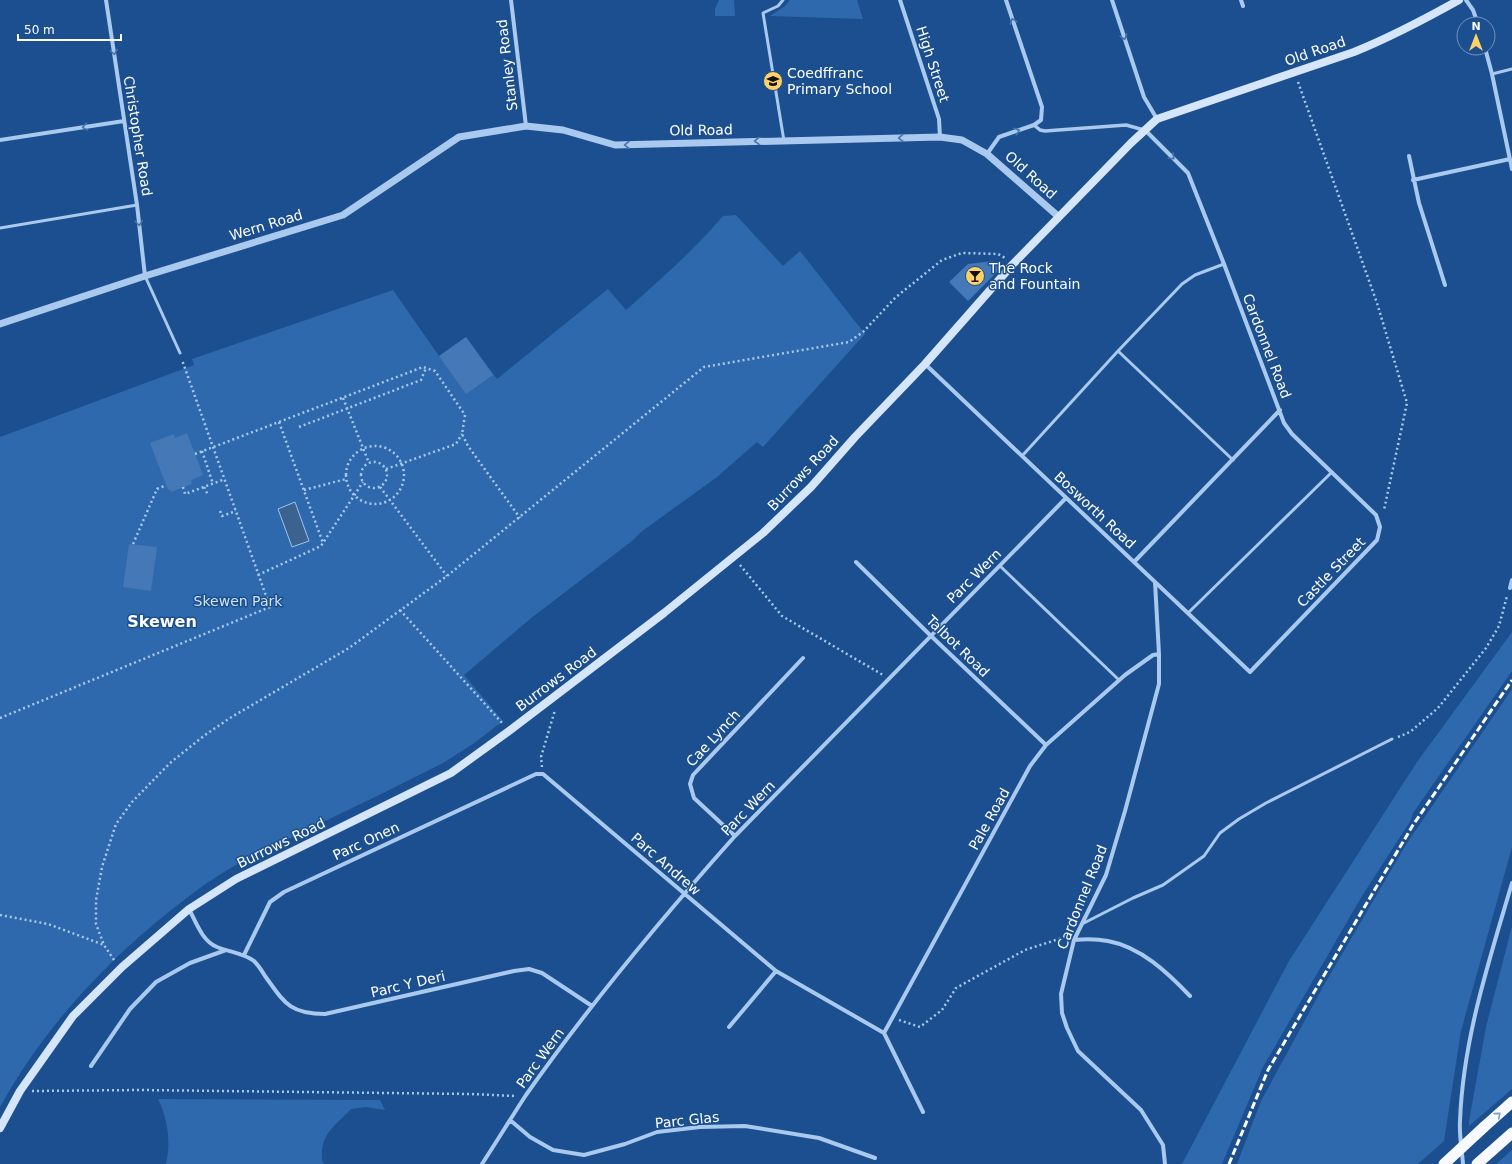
<svg xmlns="http://www.w3.org/2000/svg" width="1512" height="1164" viewBox="0 0 1512 1164" font-family="'DejaVu Sans',sans-serif">
  <style>
    .green { fill: #2e69ad }
    .water { fill: #3c6290; stroke: #9cc4f0 }
    .building { fill: #4478b7 }
    .lines { fill: none; stroke-linecap: round; stroke-linejoin: round }
    .path { stroke: #a9c9ee; stroke-width: 2.5; stroke-dasharray: 2 3; stroke-linecap: butt }
    .service { stroke: #a9c9ee; stroke-width: 3 }
    .pedestrian { stroke: #a9c9ee; stroke-width: 3.5 }
    .minor { stroke: #a9c9ee; stroke-width: 4 }
    .tertiary { stroke: #a9c9ee; stroke-width: 7 }
    .secondary { stroke: #d6e6fa; stroke-width: 8 }
    .trunk { stroke: #f8faff; stroke-width: 11 }
    .rail { stroke: #fff; stroke-width: 3; stroke-dasharray: 7 3; stroke-linecap: butt }
    .trunk-bridge { stroke: #f8faff; stroke-width: 11 }
    .oneway { stroke: #4674ac }
    .oneway2 { stroke: #7e9cc1 }
    .labels { text-anchor: middle; dominant-baseline: central; stroke-width: 3; stroke-linejoin: round; paint-order: stroke }
    .street-label { font-size: 14px; fill: #fff; stroke: #1b4f8f }
    .poi-label { font-size: 14px; fill: #fff; stroke: #1b4f8f; text-anchor: start }
    .park-label { font-size: 14px; fill: #cfe3fa; stroke: #1b4f8f }
    .quarter-label { font-size: 16px; font-weight: bold; fill: #fff; stroke: #1b4f8f }
  </style>
  <rect width="100%" height="100%" fill="#1b4f8f"/>
  <path class="green" d="M719 0H734L735 16H715V9Z
    M790 0H857L863 19 770 16 785 6Z
    M736 215 783 266 800 251 865 334 763 447 757 442 717 477 641 532 632 541 530 619 464 675 503 721 473 744 443 763C400 785 356 806 313 827 285 841 255 854 229 869 208 881 188 897 170 911 102 965 42 1031 0 1107V437L194 365 192 359 393 290 439 356 466 337 497 379 608 289 626 310C660 280 694 250 723 216Z
    M1512 632V671L1413 813 1411 820 1362 896 1263 1067 1222 1164H1182L1289 961 1417 762Z
    M1512 689V847L1461 1031 1444 1141 1418 1164H1237L1261 1101 1324 985 1407 843Z
    M1512 926V1089L1469 1126V1121L1486 1027Z
    M158 1099 380 1100 385 1110 366 1107 351 1109C338 1123 323 1132 322 1152 322 1157 321 1160 324 1164H166C171 1142 168 1119 158 1099Z
    M1512 1150V1164H1496Z"/>
  <path class="water" d="M295 502 309 541 292 547 278 509Z"/>
  <path class="building" d="M993 261 1000 269 968 301 949 282 968 264Z
    M466 337 493 375 466 394 439 356Z
    M187 433 203 475 191 480 192 484 171 492 170 489 168 490 150 443 174 434 175 438Z
    M129 544 157 547 151 591 123 587Z"/>
  <g class="lines">
    <path class="path" d="M1298 82 1377 303 1407 403 1384 510
      M343 398 369 463
      M279 422 323 543
      M299 427 421 380 426 368
      M346 475a29 29 0 1 1 58 0a29 29 0 1 1-58 0Z
      M202 451 213 484
      M195 454 423 367 435 371 465 415 462 434 468 446 520 518
      M361 475a13 13 0 1 1 26 0a13 13 0 1 1-26 0Z
      M386 469 456 444 462 434
      M183 487 185 494 225 479
      M204 487 208 495
      M380 487 447 576
      M304 490 346 479
      M220 511 222 516 236 511
      M133 544 157 489 164 486
      M740 565 782 616 883 675
      M258 575 321 546 363 482
      M400 610 503 724
      M0 718 270 607 182 360
      M1398 737 1410 732 1438 708 1486 648 1499 626 1507 596
      M542 767 541 757 555 710
      M0 915 48 924 104 945
      M114 960 104 945 96 924V900L102 867 116 824 132 802 170 763 205 735 230 718 349 648 447 576 704 367 849 342 863 332 896 297 942 260 962 253 998 254 1005 258
      M899 1020 920 1027 942 1010 956 988 1025 950 1065 937 1067 938
      M32 1091 141 1090 471 1094 515 1096"/>
    <path class="service" d="M783 0 778 6 763 13 784 141
      M1492 74 1512 69
      M0 228 137 205
      M145 276 180 353
      M1118 351 1233 460
      M1022 456 1118 351 1182 284 1195 275 1224 264
      M1000 566 1119 680
      M1188 613 1332 472
      M1082 924 1133 898 1163 885 1204 856 1220 833 1239 819 1266 803 1392 739"/>
    <path class="pedestrian" d="M1034 125 1040 130 1045 131 1126 125 1144 130"/>
    <path class="minor" d="M106 0 137 205 145 276
      M511 0 526 126
      M900 0 939 119 940 137
      M1112 0 1144 97 1157 119
      M1241 0 1243 6
      M1466 0 1473 10 1478 24
      M1485 48 1492 74 1512 169
      M0 140 124 121
      M987 154 999 137 1034 125 1041 120 1042 107 1006 0
      M1409 156 1419 203 1445 285
      M1413 180 1510 159
      M925 364 1250 672 1377 540 1380 527 1376 515 1292 434 1284 423 1224 264 1188 173 1145 130
      M856 562 930 635 1046 745
      M1134 562 1280 410
      M1155 582 1159 654V684L1125 811 1106 875 1074 940 1061 994 1062 1013 1067 1028 1078 1051 1141 1110 1163 1145 1165 1164
      M1510 588 1512 580
      M735 836 694 798 690 784 693 775 803 658
      M189 909C196 922 202 941 217 947 229 952 243 953 254 961 258 965 262 971 265 976 284 1002 289 1014 325 1014L514 971 529 969 542 973 592 1006
      M1074 940C1085 939 1097 939 1108 941 1141 947 1168 973 1190 996
      M244 955 270 902 284 892 536 774H543L776 971 884 1033 1030 766 1046 745 1125 675 1153 655 1159 654
      M729 1027 776 971
      M884 1033 923 1112
      M91 1066 130 1009 156 982 190 963 226 950
      M510 1120 530 1137 553 1150 584 1155 625 1144 657 1132 700 1127 745 1126 819 1138 875 1158
      M482 1164C497 1141 511 1118 526 1095 590 1004 661 919 735 836L1066 498
      M1463 1164C1462 1150 1459 1135 1460 1121 1463 1039 1489 961 1512 883"/>
    <path class="tertiary" d="M0 324 145 276 343 215 459 137 526 126 563 130 615 145 940 137 962 140 987 154 1059 217"/>
    <path class="secondary" d="M0 1128 20 1091 73 1016 122 967 189 909 236 879 451 773 509 731 664 613 763 533 811 487 855 437 925 364 1013 264 1131 143 1157 119 1354 52C1391 37 1425 19 1459 0"/>
    <path class="trunk" d="M1484 1127 1512 1102
      M1477 1164 1512 1133"/>
    <path class="rail" d="M1229 1164 1268 1070 1413 825 1512 680"/>
    <path class="trunk-bridge" d="M1444 1164 1484 1127"/>
  </g>
  <defs><path id="oneway-chevron" d="M-2-3.5L2.5 0L-2 3.5" fill="none" stroke-width="1.6" stroke-linecap="round" stroke-linejoin="round"/></defs>
  <g class="oneway">
    <use href="#oneway-chevron" transform="translate(1013 21) rotate(-108)"/>
    <use href="#oneway-chevron" transform="translate(1124 37) rotate(71)"/>
    <use href="#oneway-chevron" transform="translate(114 52) rotate(82)"/>
    <use href="#oneway-chevron" transform="translate(85 127) rotate(171)"/>
    <use href="#oneway-chevron" transform="translate(1017 131) rotate(-19)"/>
    <use href="#oneway-chevron" transform="translate(901 138) rotate(179)"/>
    <use href="#oneway-chevron" transform="translate(757 141) rotate(179)"/>
    <use href="#oneway-chevron" transform="translate(627 145) rotate(179)"/>
    <use href="#oneway-chevron" transform="translate(1172 157) rotate(45)"/>
    <use href="#oneway-chevron" transform="translate(139 223) rotate(83)"/>
  </g>
  <use class="oneway2" href="#oneway-chevron" transform="translate(1498 1115) rotate(-41)"/>
  <defs>
    <g id="school-disc" transform="scale(1)"><circle r="9.5" fill="#ffd166" stroke="#1b4f8f"/><path d="M0-5L7-2L0 1L-7-2ZM-4 1L0 2.5L4 1V4Q0 6-4 4Z" fill="#111"/></g>
    <g id="bar-disc" transform="scale(1)"><circle r="9.5" fill="#ffd166" stroke="#1b4f8f"/><path d="M-6-5H6L.8 .8V4.5H3.5V6h-7V4.5H-.8V.8Z" fill="#111"/></g>
  </defs>
  <g fill-rule="evenodd">
    <use href="#school-disc" x="773" y="81"/>
    <use href="#bar-disc" x="975" y="276"/>
  </g>
  <g class="labels">
    <g class="street-label">
      <text transform="translate(1315 51) rotate(-19)">Old Road</text>
      <text transform="translate(933 64) rotate(72)">High Street</text>
      <text transform="translate(507 65) rotate(-97)">Stanley Road</text>
      <text transform="translate(701 130) rotate(-1)">Old Road</text>
      <text transform="translate(138 136) rotate(81)">Christopher Road</text>
      <text transform="translate(1031 175) rotate(42)">Old Road</text>
      <text transform="translate(266 225) rotate(-17)">Wern Road</text>
      <text transform="translate(1267 346) rotate(69)">Cardonnel Road</text>
      <text transform="translate(803 473) rotate(-47)">Burrows Road</text>
      <text transform="translate(1095 510) rotate(43)">Bosworth Road</text>
      <text transform="translate(1331 572) rotate(-46)">Castle Street</text>
      <text transform="translate(974 576) rotate(-45)">Parc Wern</text>
      <text transform="translate(958 646) rotate(44)">Talbot Road</text>
      <text transform="translate(556 679) rotate(-37)">Burrows Road</text>
      <text transform="translate(713 738) rotate(-47)">Cae Lynch</text>
      <text transform="translate(748 808) rotate(-46)">Parc Wern</text>
      <text transform="translate(989 819) rotate(-61)">Pale Road</text>
      <text transform="translate(366 841) rotate(-25)">Parc Onen</text>
      <text transform="translate(281 843) rotate(-26)">Burrows Road</text>
      <text transform="translate(666 864) rotate(41)">Parc Andrew</text>
      <text transform="translate(1082 897) rotate(-68)">Cardonnel Road</text>
      <text transform="translate(408 984) rotate(-13)">Parc Y Deri</text>
      <text transform="translate(540 1058) rotate(-54)">Parc Wern</text>
      <text transform="translate(687 1120) rotate(-6)">Parc Glas</text>
    </g>
    <g class="poi-label">
      <text x="787" y="73">Coedffranc<tspan x="787" dy="16">Primary School</tspan></text>
      <text x="989" y="268">The Rock<tspan x="989" dy="16">and Fountain</tspan></text>
    </g>
    <g class="park-label">
      <text x="238" y="601">Skewen Park</text>
    </g>
    <g class="quarter-label">
      <text x="162" y="621">Skewen</text>
    </g>
  </g>
  <g transform="translate(1476 36)"><circle r="19" fill="#1b4f8f" stroke="#7695bc"/>
  <path d="M0-3L7 15L0 10L-7 15Z" fill="#ffd166"/>
  <text y="-6" font-size="11" font-weight="bold" text-anchor="middle" fill="#ffffff">N</text>
  </g>
  <path d="M18 34v6h103v-6" fill="none" stroke="#ffffff" stroke-width="2"/>
  <text x="24" y="34" font-size="12" fill="#ffffff" stroke="#1b4f8f" stroke-width="3" paint-order="stroke">50 m</text>
</svg>
